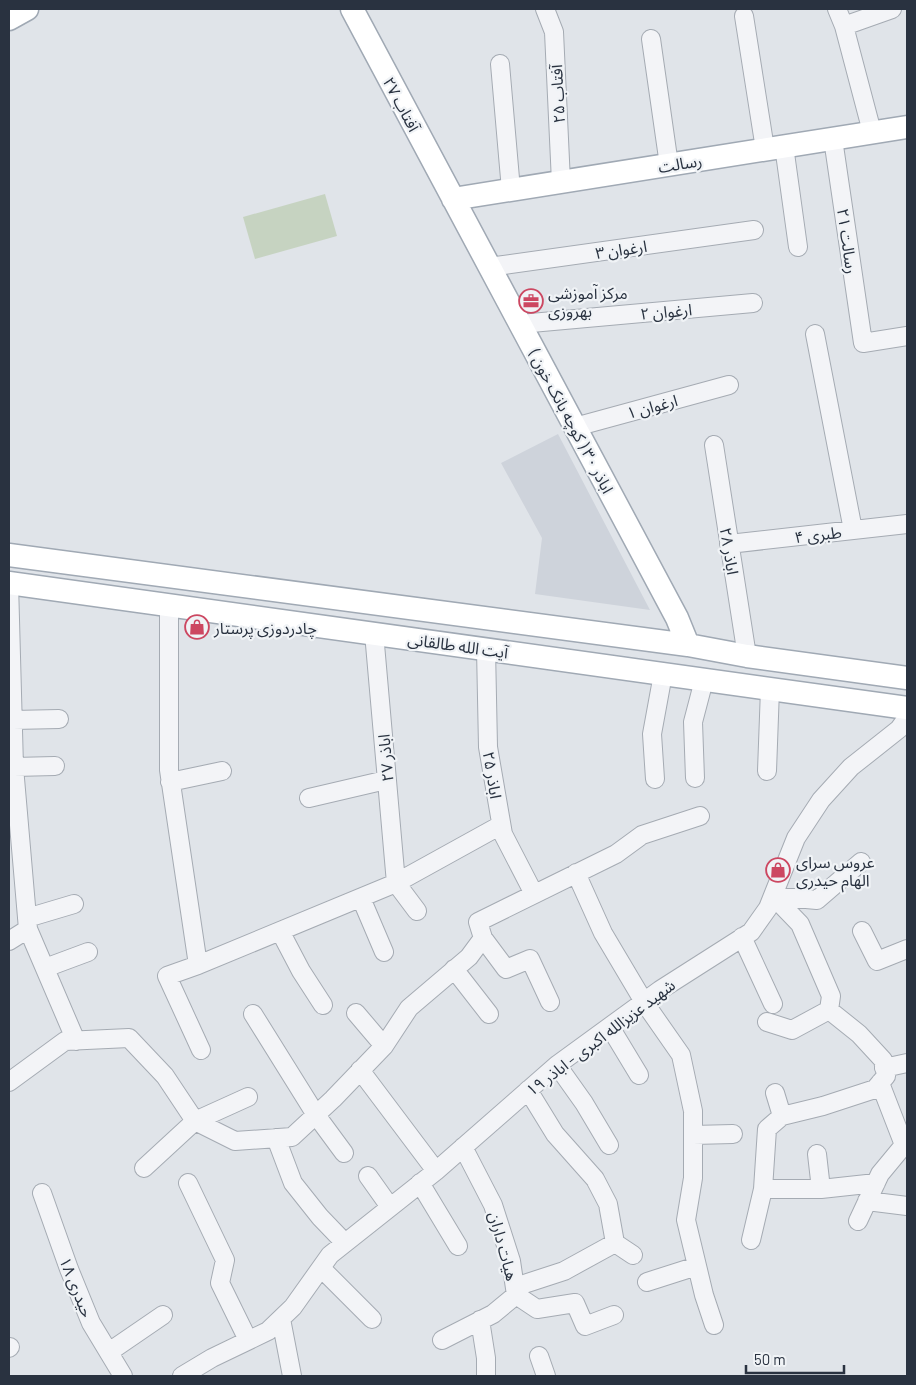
<svg xmlns="http://www.w3.org/2000/svg" width="916" height="1385" viewBox="0 0 916 1385" font-family="Barlow,'Noto Sans Arabic',sans-serif">
  <style>
    .built { fill: #ced3db }
    .green { fill: #c6d3c1 }
    .lines { fill: none; stroke-linecap: round; stroke-linejoin: round }
    .minor-casing { stroke: #a5abb3; stroke-width: 20 }
    .major-casing { stroke: #a0a9b4; stroke-width: 25 }
    .minor { stroke: #f3f4f7; stroke-width: 18 }
    .major { stroke: #fff; stroke-width: 22 }
    .labels { text-anchor: middle; dominant-baseline: central; stroke-width: 4.5; stroke-linejoin: round; paint-order: stroke }
    .street-label { font-size: 16px; fill: #293240; stroke: #f0f3f6 }
    .poi-label { font-size: 16px; fill: #293240; stroke: #f0f3f6; text-anchor: start }
  </style>
  <rect width="100%" height="100%" fill="#e0e4e9"/>
  <path class="built" d="M558 434 650 610 535 594 542 538 501 463Z"/>
  <path class="green" d="M325 194 337 236 255 259 243 217Z"/>
  <g class="lines">
    <g class="minor-casing">
      <path id="minor" d="M545 9 554 32 561 182
        M837 9 844 26 872 132
        M744 16 765 149
        M844 26 892 9
        M651 39 669 165
        M500 64 511 190
        M833 139 863 343 907 336
        M784 146 798 247
        M489 267 754 230
        M520 324 753 303
        M815 334 853 530
        M575 427 729 385
        M714 445 747 656
        M729 544 907 524
        M9 583 14 767 28 929 76 1041
        M169 605V770L198 965
        M374 633 396 883 417 911
        M486 649 488 747 503 834 534 894
        M13 720 59 719
        M14 767 55 766
        M767 771 770 689
        M695 778 693 722 704 680
        M655 779 652 734 663 674
        M170 782 222 771
        M309 798 386 780
        M576 873 603 933 644 1002 681 1055 693 1111V1178L686 1220 704 1295 714 1325
        M773 896 817 900 861 862
        M361 898 384 952
        M27 918 74 904
        M280 931 301 971 323 1005
        M862 931 877 961 907 949
        M742 937 773 1004
        M483 938 506 969 530 959 550 1002
        M9 941 28 929
        M45 968 88 952
        M454 969 489 1014
        M356 1013 384 1046
        M253 1014 316 1115 344 1153
        M767 1022 792 1030 829 1010 831 996 800 924 773 896
        M610 1027 639 1075
        M201 1050 167 976 198 965 396 883 501 825
        M557 1065 584 1103 609 1145
        M884 1068 907 1063
        M360 1070 436 1171
        M9 1082 65 1041 129 1038 165 1076 195 1121 235 1141 292 1137 333 1099 384 1046 409 1008 469 957 483 938 478 922 616 854 642 835 700 816
        M528 1090 555 1134 595 1179 608 1204 615 1243
        M782 1116 823 1106 875 1089 886 1076 883 1060 859 1034 829 1010
        M693 1135 733 1134
        M276 1138 293 1183 320 1217 345 1243
        M817 1154 821 1189
        M144 1168 195 1121 248 1097
        M368 1176 390 1207
        M188 1183 225 1260 220 1283 248 1340
        M420 1183 458 1246
        M763 1189H821L876 1183
        M42 1193 69 1269 91 1323 123 1376
        M867 1201 907 1206
        M858 1221 880 1174 904 1145 880 1083
        M751 1240 763 1189 767 1129 782 1116 775 1093
        M321 1268 372 1319
        M647 1282 697 1266
        M515 1287 564 1271 615 1243 633 1255
        M516 1295 537 1309 575 1303 585 1326 614 1315
        M281 1319 292 1376
        M480 1320 486 1358V1376
        M442 1340 493 1314 516 1295 511 1261 493 1205 463 1147
        M9 1348 10 1347
        M109 1352 163 1315
        M539 1356 546 1376
        M182 1376 212 1358 268 1331 293 1307 330 1255 436 1171 557 1065 660 990 751 932 768 908 796 838 821 800 851 767 899 729 907 718"/>
    </g>
    <g class="major-casing">
      <path id="major" d="M352 9 677 618 688 645
        M9 19 27 9
        M453 199 907 127
        M9 555 688 645 747 656 907 678
        M9 583 907 708"/>
    </g>
    <use href="#minor" class="minor"/>
    <use href="#major" class="major"/>
  </g>
  <defs>
    <g id="office-ring" transform="scale(1.25)"><circle r="9.5" fill="#f0f3f6" stroke="#cc4761" stroke-width="1.5"/><path d="M-6-3h4V-5.5h4V-3h4V5H-6ZM-1-4.5V-3h2v-1.5ZM-6 0V1H6V0Z" fill="#cc4761"/></g>
    <g id="shop-ring" transform="scale(1.25)"><circle r="9.5" fill="#f0f3f6" stroke="#cc4761" stroke-width="1.5"/><path d="M-5-2.5h2.3a2.7 3.5 0 0 1 5.4 0H5L5.5 6h-11ZM-1.5-2.5h3a1.5 2.3 0 0 0-3 0Z" fill="#cc4761"/></g>
  </defs>
  <g fill-rule="evenodd">
    <use href="#office-ring" x="531" y="301"/>
    <use href="#shop-ring" x="197" y="627"/>
    <use href="#shop-ring" x="778" y="870"/>
  </g>
  <g class="labels">
    <g class="street-label">
      <text transform="translate(557 94) rotate(-93)">آفتاب ۲۵</text>
      <text transform="translate(402 104) rotate(62)">آفتاب ۲۷</text>
      <text transform="translate(680 163) rotate(-9)">رسالت</text>
      <text transform="translate(848 241) rotate(82)">رسالت ۲۱</text>
      <text transform="translate(621 249) rotate(-8)">ارغوان ۳</text>
      <text transform="translate(666 311) rotate(-5)">ارغوان ۲</text>
      <text transform="translate(652 406) rotate(-15)">ارغوان ۱</text>
      <text transform="translate(572 421) rotate(62)">اباذر ۳۰ ( کوچه بانک خون )</text>
      <text transform="translate(818 534) rotate(-7)">طبری ۴</text>
      <text transform="translate(730 551) rotate(81)">اباذر ۲۸</text>
      <text transform="translate(458 645) rotate(8)">آیت الله طالقانی</text>
      <text transform="translate(385 758) rotate(-95)">اباذر ۲۷</text>
      <text transform="translate(493 775) rotate(81)">اباذر ۲۵</text>
      <text transform="translate(600 1037) rotate(-37)">شهید عزیزالله اکبری - اباذر ۱۹</text>
      <text transform="translate(504 1246) rotate(75)">هیات داران</text>
      <text transform="translate(77 1287) rotate(68)">حیدری ۱۸</text>
    </g>
    <g class="poi-label">
      <text x="548" y="292">مرکز آموزشی<tspan x="548" dy="18">بهروزی</tspan></text>
      <text x="214" y="627">چادردوزی پرستار</text>
      <text x="796" y="861">عروس سرای<tspan x="796" dy="18">الهام حیدری</tspan></text>
    </g>
  </g>
  <rect width="916" height="1385" fill="none" stroke="#293240" stroke-width="20"/>
  <path d="M746 1365v8h98v-8" fill="none" stroke="#293240" stroke-width="2.5"/>
  <text x="754" y="1365" font-size="15" fill="#293240" stroke="#f0f3f6" stroke-width="4" paint-order="stroke">50 m</text>
</svg>
